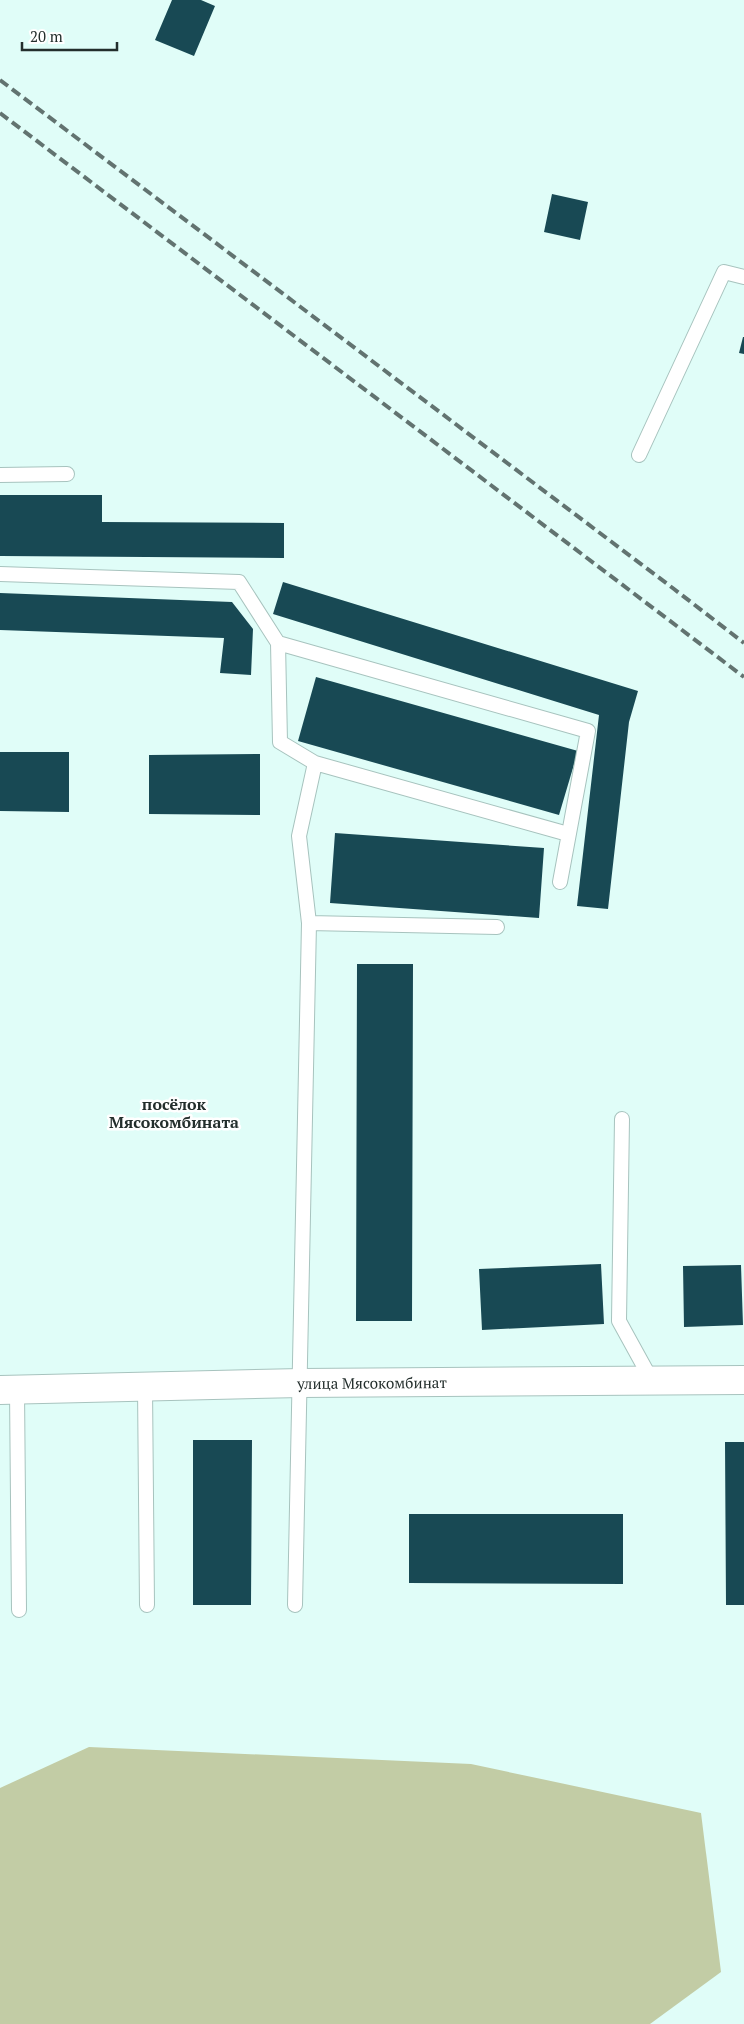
<svg xmlns="http://www.w3.org/2000/svg" width="744" height="2024" viewBox="0 0 744 2024" font-family="'PT Serif',serif">
  <style>
    .forest { fill: #c2cca5 }
    .building { fill: #184954 }
    .lines { fill: none; stroke-linecap: round; stroke-linejoin: round }
    .lane-casing { stroke: #a7c3be; stroke-width: 16 }
    .street-casing { stroke: #a7c3be; stroke-width: 30 }
    .lane { stroke: #fff; stroke-width: 14 }
    .street { stroke: #fff; stroke-width: 28 }
    .rail { stroke: #627370; stroke-width: 4; stroke-dasharray: 10 5; stroke-linecap: butt }
    .labels { text-anchor: middle; dominant-baseline: central; stroke-width: 5; stroke-linejoin: round; paint-order: stroke }
    .street-label { font-size: 15px; fill: #232e2c; stroke: #fff }
    .neighbourhood-label { font-size: 16px; font-weight: bold; fill: #232e2c; stroke: #fff }
  </style>
  <rect width="100%" height="100%" fill="#e0fdf8"/>
  <path class="forest" d="M89 1747 471 1764 701 1813 721 1972 650 2024H0V1788Z"/>
  <path class="building" d="M172 0H201L215 6 194 56 155 40Z
    M552 194 588 202 580 240 544 232Z
    M743 337H744V354L739 353Z
    M0 495H102V522L284 523V558L0 556Z
    M283 582 638 691 629 722 608 909 577 906 599 715 273 614Z
    M0 593 232 602 253 629 251 675 220 673 224 638 0 630Z
    M316 677 578 751 559 815 298 741Z
    M0 752H69V812L0 811Z
    M260 754V815L149 814V755Z
    M335 833 544 848 539 918 330 903Z
    M357 964H413L412 1321H356Z
    M601 1264 604 1324 482 1330 479 1269Z
    M741 1265 743 1325 684 1327 683 1266Z
    M193 1440H252L251 1605H193Z
    M725 1442H744V1605H726Z
    M409 1514H623V1584L409 1583Z"/>
  <g class="lines">
    <g class="lane-casing">
      <path id="lane" d="M639 455 724 272 744 277
        M0 475 67 474
        M0 574 239 582 278 643 588 731 560 882
        M278 643 280 742 315 763
        M309 923 497 927
        M622 1119 619 1321 652 1381
        M145 1387 147 1605
        M17 1390 19 1610
        M295 1605 309 923 299 836 315 763 568 834"/>
    </g>
    <g class="street-casing">
      <g id="street">
        <path id="s1" d="M0 1390 301 1383 744 1380"/>
      </g>
    </g>
    <use href="#lane" class="lane"/>
    <use href="#street" class="street"/>
    <path class="rail" d="M0 80 674 589 744 643
      M0 113 744 677"/>
  </g>
  <g class="labels">
    <g class="street-label">
      <text stroke="none"><textPath href="#s1" startOffset="372">улица Мясокомбинат</textPath></text>
    </g>
    <g class="neighbourhood-label">
      <text x="174" y="1104">посёлок<tspan x="174" dy="18">Мясокомбината</tspan></text>
    </g>
  </g>
  <path d="M22 42v8h95v-8" fill="none" stroke="#232e2c" stroke-width="2.5"/>
  <text x="30" y="42" font-size="15" fill="#232e2c" stroke="#ffffff" stroke-width="4" paint-order="stroke">20 m</text>
</svg>
